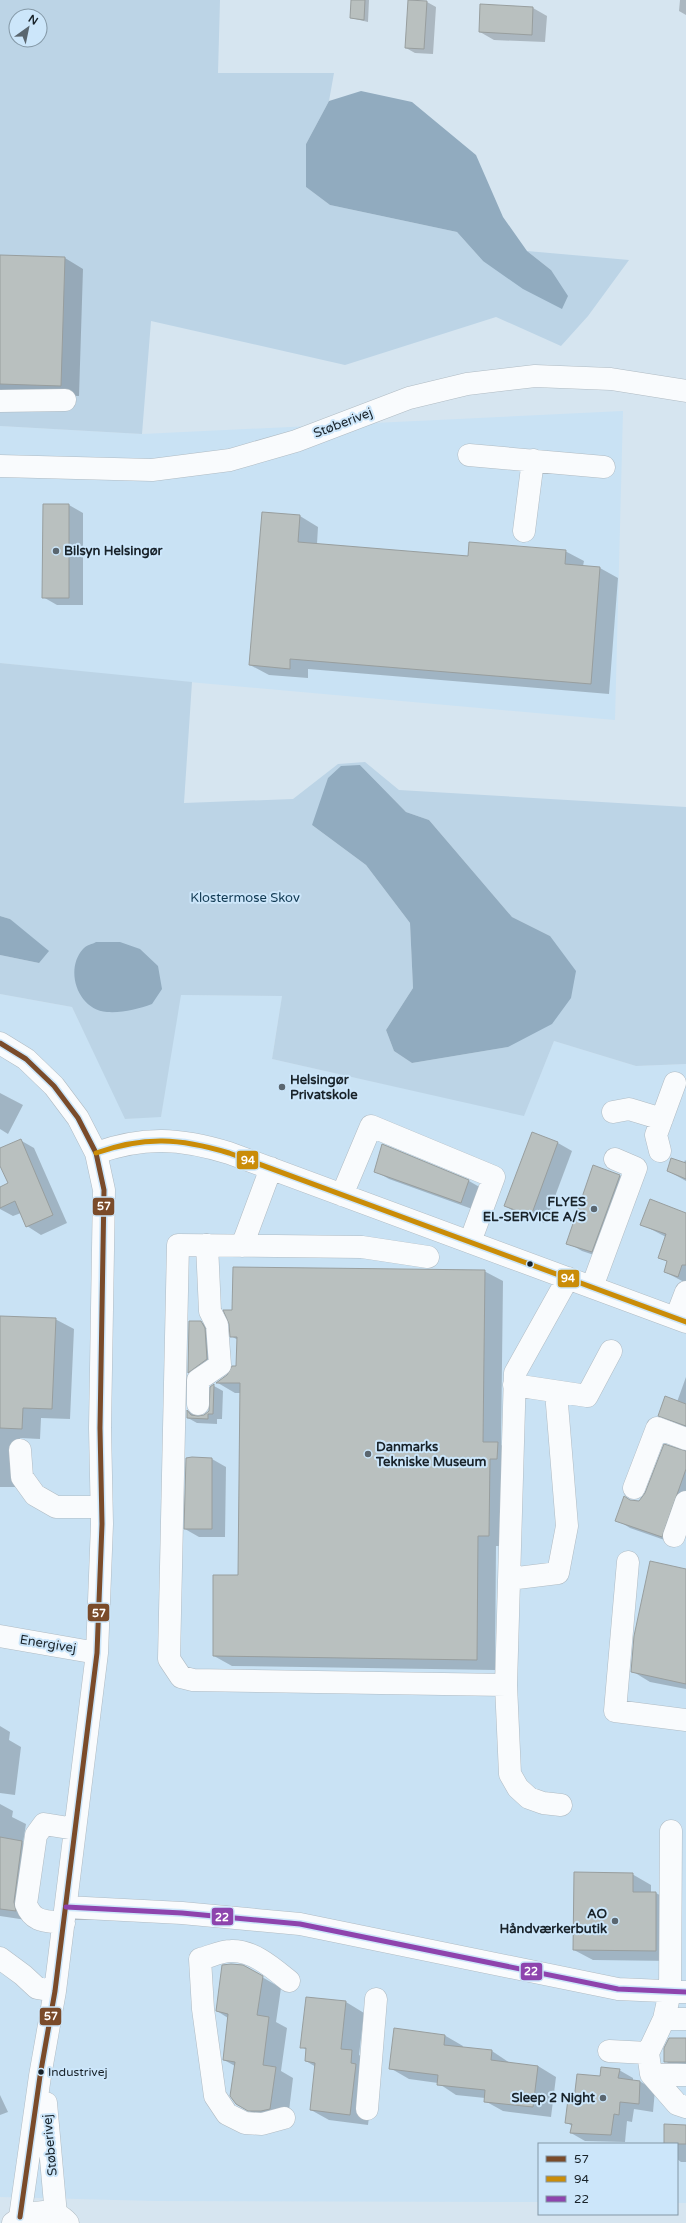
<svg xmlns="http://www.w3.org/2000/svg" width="686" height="2223" viewBox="0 0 686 2223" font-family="'Varela Round',sans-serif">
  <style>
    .built { fill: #c9e2f4 }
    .green { fill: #bcd4e6; fill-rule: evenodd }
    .water { fill: #91abbf }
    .shadow { fill: #0003 }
    .building { fill: #b9c0bf; stroke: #989e9e }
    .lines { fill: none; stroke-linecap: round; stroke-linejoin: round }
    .minor-casing { stroke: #b0bbc3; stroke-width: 23 }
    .major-casing { stroke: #b0bbc3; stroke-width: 23 }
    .minor { stroke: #f9fbfd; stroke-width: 22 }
    .major { stroke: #f9fbfd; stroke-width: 22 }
    .bus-1-casing { stroke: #cce6fa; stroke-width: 8 }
    .bus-2-casing { stroke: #cce6fa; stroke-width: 8 }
    .bus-3-casing { stroke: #cce6fa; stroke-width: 8 }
    .bus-1 { stroke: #7a4b2a; stroke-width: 5 }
    .bus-2 { stroke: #ca8c08; stroke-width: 5 }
    .bus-3 { stroke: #8e44ad; stroke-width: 5 }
    .poi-dot { fill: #5a666f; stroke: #cce6fa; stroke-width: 1.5 }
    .bus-dot { fill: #182229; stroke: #cce6fa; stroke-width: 1.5 }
    .labels { text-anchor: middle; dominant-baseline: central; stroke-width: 4; stroke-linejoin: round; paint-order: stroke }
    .bus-label { font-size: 12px; fill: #182229; stroke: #cce6fa; text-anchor: start }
    .street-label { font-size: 13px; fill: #182229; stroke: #cce6fa }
    .poi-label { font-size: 13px; font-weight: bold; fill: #182229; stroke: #cce6fa; text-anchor: start }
    .park-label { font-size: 13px; fill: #103952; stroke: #cce6fa }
    .line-badge { stroke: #cce6fa; stroke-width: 1.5 }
    .badge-label { font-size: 11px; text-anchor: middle; font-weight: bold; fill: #fff }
  </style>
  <rect width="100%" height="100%" fill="#d6e5f0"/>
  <path class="built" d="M623 411 615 720 133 677 0 663V426L142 434Z
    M0 994 72 1007 126 1119 161 1116 180 995 282 996 272 1059 524 1115 554 1041 636 1066 686 1064V2203H677V2144H539V2202L155 2201 0 2197Z"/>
  <path class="green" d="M0 0H220L218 73H334L329 101 306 144V187L330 205 457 232 483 261 551 270 527 251 629 260 588 316 561 346 496 317 345 365 151 321 142 434 0 426ZM16 16H40V40H16Z
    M0 663 192 682 184 803 293 799 338 764 365 762 399 790 686 807V1064L636 1066 554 1041 524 1116 272 1059 282 996 181 995 161 1117 125 1119 72 1007 0 994V955L39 963 10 919 0 916ZM360 765 406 812 429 820 512 917 550 936 508 1047 412 1063 394 1051 386 1030 413 988 410 923 366 865 312 825Z"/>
  <path class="water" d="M361 91 412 102 476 155 503 217 527 251 551 270 568 296 562 309 523 289 483 261 457 232 330 205 306 187V144L329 101Z
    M360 765 406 812 429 820 512 917 550 936 576 971 571 998 552 1024 508 1047 412 1063 394 1051 386 1030 413 988 410 923 366 865 312 825 328 778 341 766Z
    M0 916 10 919 49 951 39 963 0 955Z
    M96 942H120L140 949 158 966 162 989 152 1004C138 1009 123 1013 107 1012 78 1010 64 970 83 949 86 945 93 944 96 942Z"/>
  <path class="shadow" d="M352 0H369L368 22 351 18Z
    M409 0 427 2 436 7 433 54 415 53 406 48Z
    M680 0H686V15L679 11Z
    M533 8 547 16 545 42 494 40 480 32Z
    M0 256 65 258 83 269 79 396 7 394 0 390Z
    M44 505H69L83 513V605H57L43 597Z
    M263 513 300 516 318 527 317 544 469 557 565 551 584 561 583 566 600 568 618 578 609 694 308 669V678L269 675 250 665Z
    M0 1093 23 1105 8 1134 0 1129Z
    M532 1133 558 1143 572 1151 545 1223 519 1214 505 1206Z
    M20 1140 34 1148 67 1223 41 1235 27 1226 21 1213 13 1216 0 1209V1188L9 1184 0 1163V1149Z
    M383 1146 469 1181 483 1189 475 1210 389 1179 375 1171Z
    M685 1160 686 1161V1181L668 1171 684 1163Z
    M594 1166 620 1176 634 1184 606 1259 582 1251 568 1243Z
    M686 1214V1283L665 1272 668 1262 660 1257 666 1237 641 1224Z
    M484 1271 503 1281 501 1445 515 1453 507 1546H496L495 1670 232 1666 214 1656 239 1576 241 1393H235L218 1383 237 1367 238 1340 231 1336 233 1311Z
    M0 1317 55 1319 74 1329 70 1419 41 1418 40 1439 20 1438 18 1487H0Z
    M190 1322H201L210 1327 216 1364 198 1378 189 1373Z
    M686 1377V1428L659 1415 677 1402Z
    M214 1386 223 1391 222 1419H217V1424L197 1423 188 1418V1411L198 1417 205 1415 210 1410Z
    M686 1453V1515L676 1544 630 1528 617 1520 631 1501 639 1502Z
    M187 1459H212L226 1467 225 1537H199L185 1529Z
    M686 1570V1689L650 1682 632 1671Z
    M0 1726 10 1732 9 1740 21 1747 15 1795 0 1793Z
    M0 1804 13 1811 12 1817 26 1824 23 1843 40 1853 33 1921 0 1916Z
    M632 1874 651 1885V1893H656L674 1903V1961L593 1960 574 1950Z
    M262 1977 281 1988 276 2022 287 2028 281 2071 293 2078 288 2119 255 2114 236 2104 235 2066 224 2060 228 2018 217 2011Z
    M307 1998 346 2002 364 2013 359 2055 370 2062 374 2075 368 2125 329 2120 311 2110 316 2067 306 2061 307 2050 301 2047Z
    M444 2035 463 2046 462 2048 492 2051 510 2063 538 2066 556 2077 551 2117 503 2111 485 2101V2098L456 2095 438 2083 409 2079 390 2068Z
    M686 2039V2071H682L665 2061Z
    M619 2070 633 2078V2081L641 2082 655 2090 653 2112 634 2109 632 2122 627 2121 625 2142 585 2141 571 2133 572 2126 566 2122 575 2101 601 2077Z
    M0 2095 8 2112 0 2115Z
    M686 2126V2162H681L677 2159V2144H665Z"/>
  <path class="building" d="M351 0H365L364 20 350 18Z
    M408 0 427 1 424 49 405 48Z
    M480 4 533 7 532 35 479 32Z
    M0 255 65 257 61 386 0 384Z
    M43 504H69V598H42Z
    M262 512 300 515 298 542 468 556 469 542 566 550 565 564 600 567 591 684 290 659V669L249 665Z
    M532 1132 558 1142 531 1216 504 1206Z
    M21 1139 53 1215 26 1227 15 1201 0 1208V1187L8 1183 0 1166V1148Z
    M382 1144 469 1180 461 1203 374 1172Z
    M671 1158 686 1163V1179L667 1171Z
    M593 1165 620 1175 592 1252 566 1244Z
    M650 1199 686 1213V1265H682L678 1277 664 1272 667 1261 658 1258 666 1234 640 1225Z
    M233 1267 485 1270 483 1442H498L497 1459H490L489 1536H478L477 1660 213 1656V1575H238L240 1383H216L227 1375 232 1366H236L237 1337H230L229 1324 223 1310H232Z
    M0 1316 56 1318 52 1409 23 1408 22 1429 0 1428Z
    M189 1321H201L205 1328 207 1359 188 1373Z
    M214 1384 213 1414H208V1419L187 1418V1410L191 1415 198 1416 204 1415 209 1411 210 1387Z
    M665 1396 686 1404V1426L658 1416Z
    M664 1444 686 1451V1469L662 1537 615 1521 624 1496 630 1500 639 1501 645 1493Z
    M192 1457 212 1458V1529H184L186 1458Z
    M650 1561 686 1569V1684L631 1672 634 1636Z
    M0 1837 22 1841 14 1902 16 1911 0 1909Z
    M574 1872 633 1873V1892H656V1951L573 1950Z
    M231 1964 243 1965 263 1976 257 2015 269 2017 263 2065 276 2067 270 2109 261 2111H248L236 2104 230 2096 235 2062 223 2060 228 2014 216 2011 222 1965Z
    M306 1997 346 2001 341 2049 352 2050 351 2063 356 2064 350 2115 310 2110 315 2063 305 2061 306 2048H300Z
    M394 2028 445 2035 444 2045 492 2050 491 2060 538 2066 533 2107 484 2102 485 2090 437 2085 438 2075 389 2069Z
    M669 2038H686V2062H664V2048Z
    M601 2067 620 2069 618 2078 640 2081 639 2104 620 2102 619 2115 614 2114 611 2135 570 2133 572 2124 565 2123 568 2099 574 2100 577 2074 600 2076Z
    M664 2124 686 2125V2144H664Z"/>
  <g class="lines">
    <g class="minor-casing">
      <path id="minor" d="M0 401 65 400
        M469 455 604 467
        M0 466 152 470 230 460 296 441 409 398 467 384 535 376 611 379 686 391
        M524 531 533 460
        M0 1043 26 1059 54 1086 78 1118 96 1153 104 1190 100 1428 102 1524 97 1653 55 1991 40 2076 20 2217
        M613 1112 629 1109 662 1119
        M660 1151 656 1135 675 1083
        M96 1153C144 1136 180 1138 229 1153L686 1322
        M342 1195 371 1126 494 1177 470 1242
        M242 1246 271 1168
        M428 1257 362 1247 178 1245 169 1659 181 1677 193 1680 506 1685
        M592 1287 636 1168 615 1159
        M676 1318 686 1292
        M514 1385 587 1396 611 1351
        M198 1404V1380L220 1365 217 1325 210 1311 207 1245
        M20 1450 22 1477 35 1495 56 1507H101
        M634 1488 657 1428 686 1439
        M674 1536 686 1502
        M628 1562 615 1711 686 1720
        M509 1579 558 1573 567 1526 556 1392
        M0 1636 97 1653
        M561 1805 543 1803 529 1798 518 1788 510 1774 506 1685 515 1373 568 1278
        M66 1907 182 1913 300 1924 618 1989 686 1992
        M64 1923C46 1921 33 1923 26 1904L36 1835 44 1824 75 1829
        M0 1958 23 1975 37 1988 55 1991
        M664 2019H686
        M609 2051 648 2053 651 2074 677 2104 686 2107
        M648 2053 664 2019 670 1992 671 1831
        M651 2074 686 2075
        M46 2103 56 2215
        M367 2109 376 1999
        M284 2118 262 2124 245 2123 227 2114 215 2096 203 2009 200 1959C209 1957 221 1951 231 1951 253 1950 273 1968 289 1981"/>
    </g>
    <g class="major-casing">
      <path id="major" d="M13 2223C28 2210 54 2207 68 2223"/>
    </g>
    <use href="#minor" class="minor"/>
    <use href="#major" class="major"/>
    <g class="bus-1-casing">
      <path id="bus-1" d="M0 1043 26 1059 54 1086 78 1118 96 1153 104 1190 100 1428 102 1524 97 1653 55 1991 40 2076 20 2217"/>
    </g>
    <g class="bus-2-casing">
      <path id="bus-2" d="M96 1153C144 1136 180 1138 229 1153L686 1322"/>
    </g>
    <g class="bus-3-casing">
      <path id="bus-3" d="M66 1907 182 1913 300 1924 618 1989 686 1992"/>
    </g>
    <use href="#bus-1" class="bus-1"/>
    <use href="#bus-2" class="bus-2"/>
    <use href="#bus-3" class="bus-3"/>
  </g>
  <g class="poi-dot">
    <circle cx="56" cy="551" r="4"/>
    <circle cx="282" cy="1087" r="4"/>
    <circle cx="594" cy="1209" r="4"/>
    <circle cx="368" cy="1454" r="4"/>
    <circle cx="615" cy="1921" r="4"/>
    <circle cx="603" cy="2098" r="4"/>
  </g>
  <g class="bus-dot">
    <circle cx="530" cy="1264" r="3.5"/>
    <circle cx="41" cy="2072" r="3.5"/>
  </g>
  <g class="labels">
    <g class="bus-label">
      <text x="48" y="2072">Industrivej</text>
    </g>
    <g class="street-label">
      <text transform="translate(343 423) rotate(-21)">Støberivej</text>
      <text transform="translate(48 1644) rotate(9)">Energivej</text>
      <text transform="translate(50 2145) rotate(-95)">Støberivej</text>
    </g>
    <g class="poi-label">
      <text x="64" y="551">Bilsyn Helsingør</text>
      <text x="290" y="1080">Helsingør<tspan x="290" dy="15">Privatskole</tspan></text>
      <text x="586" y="1202" text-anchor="end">FLYES<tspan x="586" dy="15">EL-SERVICE A/S</tspan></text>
      <text x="376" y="1447">Danmarks<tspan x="376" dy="15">Tekniske Museum</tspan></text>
      <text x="607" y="1914" text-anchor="end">AO<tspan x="607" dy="15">Håndværkerbutik</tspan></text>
      <text x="595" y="2098" text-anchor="end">Sleep 2 Night</text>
    </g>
    <g class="park-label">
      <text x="245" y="898">Klostermose Skov</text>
    </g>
  </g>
  <g class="line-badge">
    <rect x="236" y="1150" width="23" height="20" rx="4" fill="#ca8c08"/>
    <rect x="92" y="1197" width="23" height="19" rx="4" fill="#7a4b2a"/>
    <rect x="557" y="1269" width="23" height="19" rx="4" fill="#ca8c08"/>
    <rect x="87" y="1603" width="23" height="19" rx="4" fill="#7a4b2a"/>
    <rect x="211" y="1907" width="23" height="19" rx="4" fill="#8e44ad"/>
    <rect x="520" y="1962" width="23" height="19" rx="4" fill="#8e44ad"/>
    <rect x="39" y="2007" width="23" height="19" rx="4" fill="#7a4b2a"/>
  </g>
  <g class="badge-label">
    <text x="248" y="1164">94</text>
    <text x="104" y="1210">57</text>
    <text x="568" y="1282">94</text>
    <text x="99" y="1617">57</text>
    <text x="222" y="1921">22</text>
    <text x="531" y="1975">22</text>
    <text x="51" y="2020">57</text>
  </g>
  <rect x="538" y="2143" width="140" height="72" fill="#cce6fa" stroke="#8498a6"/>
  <rect x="546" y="2156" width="20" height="6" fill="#7a4b2a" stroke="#8498a6"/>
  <text x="574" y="2163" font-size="12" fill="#182229">57</text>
  <rect x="546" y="2176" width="20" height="6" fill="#ca8c08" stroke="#8498a6"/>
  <text x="574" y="2183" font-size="12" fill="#182229">94</text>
  <rect x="546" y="2196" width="20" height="6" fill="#8e44ad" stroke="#8498a6"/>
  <text x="574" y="2203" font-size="12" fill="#182229">22</text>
  <g transform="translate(28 28) rotate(33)"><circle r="19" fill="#cce6fa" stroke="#8498a6"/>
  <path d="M0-3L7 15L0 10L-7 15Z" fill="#5a666f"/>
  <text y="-6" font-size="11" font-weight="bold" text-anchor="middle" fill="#182229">N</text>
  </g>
</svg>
